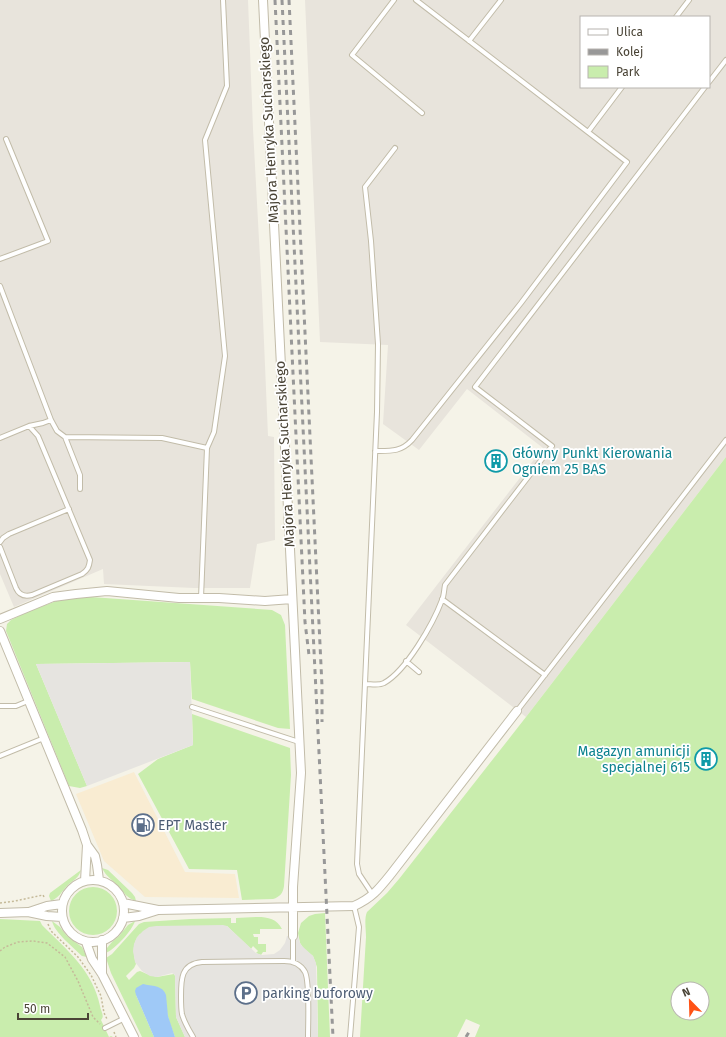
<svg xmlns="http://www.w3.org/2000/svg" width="726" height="1037" viewBox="0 0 726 1037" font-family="'Fira Sans',sans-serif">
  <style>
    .commercial { fill: #f9ecd2 }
    .industrial { fill: #e8e4dc; fill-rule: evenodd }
    .green { fill: #c9edad; fill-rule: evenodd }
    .parking { fill: #e6e4e0 }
    .water { fill: #9fc9f7 }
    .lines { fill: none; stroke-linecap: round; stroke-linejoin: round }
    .lane-casing { stroke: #c2bca9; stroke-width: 6 }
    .street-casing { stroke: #c2bca9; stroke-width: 10 }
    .path { stroke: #c5ba99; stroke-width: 1.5; stroke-dasharray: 2 2; stroke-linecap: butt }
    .lane { stroke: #fff; stroke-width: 4 }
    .street { stroke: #fff; stroke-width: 8 }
    .rail { stroke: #989898; stroke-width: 3; stroke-dasharray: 5 5; stroke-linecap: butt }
    .labels { text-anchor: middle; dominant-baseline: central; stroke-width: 3.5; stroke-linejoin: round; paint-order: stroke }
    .street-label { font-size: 14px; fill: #4a4436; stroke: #fff }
    .culture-label { font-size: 14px; fill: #0d838f; stroke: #fff; text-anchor: start }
    .service-label { font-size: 14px; fill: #4e5e75; stroke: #fff; text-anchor: start }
  </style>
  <rect width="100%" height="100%" fill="#f5f3e8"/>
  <path class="commercial" d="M134 772 185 872 235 874 239 898 145 897 104 861 76 794Z"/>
  <path class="industrial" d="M0 0H248L253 129 262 295 268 436 274 437 275 540 257 544 250 588H194L104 584 103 569 14 607 0 574Z
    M305 0H726V457L526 717 406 625 543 448 467 389 419 450 383 424 388 345 320 342ZM581 17H709V87H581Z"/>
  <path class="green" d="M726 457V1037H475L480 1025 466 1019 457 1037H360L366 937C366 929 364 919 367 912L387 893 399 879 526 717ZM678 989H702V1013H678Z
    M91 597 272 610 281 615 285 625 290 729 278 728 192 699 190 662 36 664 87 786 80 788 69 786 6 631 7 624 11 620 27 612 59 600Z
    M192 714 290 748 291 775 284 886C283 893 280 897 273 899L242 900 237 870 189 869 138 774 158 759 193 745Z
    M102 868 108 870 132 893 135 897 136 901C127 898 124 893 119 887 113 880 106 877 102 868Z
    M81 870C79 878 73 880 68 885 61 892 60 897 51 901L49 896 50 893Z
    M69 911a24 24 0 1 1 48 0a24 24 0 1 1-48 0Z
    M325 913 330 1037H318L317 967 313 956 304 949 300 943 298 933 301 923 309 916 315 914Z
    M231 918V923H236V918C252 918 274 912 282 929H260V934H253L254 937H258V944H266V952H263L261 955 256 953 258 951 253 946 251 949 227 926 140 934C132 943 133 953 136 964L134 968 126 976 129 980 137 972 140 971 147 974 157 977 174 974 175 976 176 1017 185 1037H175L169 1021 167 1012 136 995 154 1037H142L111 973 106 958 112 954 139 924 144 922 190 919Z
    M0 919 40 921 42 925C67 950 93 971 100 1006 101 1012 105 1016 101 1020L109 1037 111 1036 113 1037H0Z
    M52 921 60 927 67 936 82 947 87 957 82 956C74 948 54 932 52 921Z
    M135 921C132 931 115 949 106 953L107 948 112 942 119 936 128 925Z"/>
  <path class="parking" d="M190 662 193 745 87 786 36 664Z
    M223 925 227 926 256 953 262 955 274 954 280 950 285 943 287 936H298L300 943 302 946 313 956 316 963 318 1037H185L176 1017 175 975 172 973 157 977 150 976 142 971 135 962 133 951 134 944 137 937 143 931 149 927 156 926Z"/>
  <path class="water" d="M143 984C151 986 163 985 166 995L168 1016 175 1037H154L136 995 135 991 136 988Z"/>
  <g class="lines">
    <g class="lane-casing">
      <path id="lane" d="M394 0 352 55 422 113
        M676 17 689 0
        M469 41 501 0
        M709 82 726 60
        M588 132 622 87
        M0 259 48 241 6 139
        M0 286 51 420 57 431 65 437 162 438 207 448 201 598
        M65 437 80 475V489
        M0 438 29 426 43 423 51 420
        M207 448 214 432 225 356 205 140 227 86 223 0
        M375 451C391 451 401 452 412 440L521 303 627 162 416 0
        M0 542 3 538 9 534 69 509
        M0 547 16 588C19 595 24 597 32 595L82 574C88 570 89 567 90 560L38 436 29 426
        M442 599 545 675
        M406 661 419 672
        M365 684C371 684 379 686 384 683 406 671 433 624 442 600 444 596 444 590 445 585L552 446 475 387 705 87
        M0 706H16L28 701
        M192 707 299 742
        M517 711 726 440
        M0 756 44 738
        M373 895 359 874 357 864 377 412 378 344 371 241 365 187 395 148
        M293 936V962
        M105 1028 125 1018
        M193 1037C189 1030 184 1022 182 1014 181 1009 181 1002 181 996 181 979 181 964 202 962L284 961C292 961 300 963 305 972 310 982 308 1023 308 1037
        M350 1037 359 927 354 906"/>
    </g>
    <g class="street-casing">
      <path id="street" d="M263 0 301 773 293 887V936
        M0 619 53 597 76 594 107 591 179 598H219L265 601 292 599
        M0 631 82 830 87 845 95 856 97 865 99 880
        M62 911a31 31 0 1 1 62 0a31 31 0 1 1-62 0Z
        M85 881 87 845
        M123 903 158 910 354 906C372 898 379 889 391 874L517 711
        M29 912 47 906 62 904
        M0 913 28 912 47 916 62 917
        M123 918 139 916 158 910
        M102 940V974
        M86 942 92 959 102 974 134 1037"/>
    </g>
    <path class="path" d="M0 903 15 901 43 895 44 897
      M48 924 51 931 78 957 91 975 101 996 104 1013 107 1019
      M0 951 5 947 18 942 33 941 47 943 65 957 78 981 93 1017 100 1024
      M114 1032 116 1037"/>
    <use href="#lane" class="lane"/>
    <use href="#street" class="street"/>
    <path class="rail" d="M275 0 305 622 309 655
      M282 0 333 1037
      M289 0 322 686V722
      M466 1037 469 1032"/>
  </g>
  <defs>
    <g id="building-ring" transform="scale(1.15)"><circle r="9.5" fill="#fff" stroke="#0f9aa8" stroke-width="1.5"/><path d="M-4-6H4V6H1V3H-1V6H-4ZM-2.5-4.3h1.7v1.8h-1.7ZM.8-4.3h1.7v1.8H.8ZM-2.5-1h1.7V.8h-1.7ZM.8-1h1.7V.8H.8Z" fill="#0f9aa8"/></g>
    <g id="fuel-ring" transform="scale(1.15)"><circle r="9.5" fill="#fff" stroke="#5c6f8a" stroke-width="1.5"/><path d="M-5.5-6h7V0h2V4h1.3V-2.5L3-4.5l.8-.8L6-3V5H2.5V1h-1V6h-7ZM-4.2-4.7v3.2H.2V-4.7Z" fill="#5c6f8a"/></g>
    <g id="parking-ring" transform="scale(1.15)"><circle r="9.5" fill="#fff" stroke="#5c6f8a" stroke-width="1.5"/><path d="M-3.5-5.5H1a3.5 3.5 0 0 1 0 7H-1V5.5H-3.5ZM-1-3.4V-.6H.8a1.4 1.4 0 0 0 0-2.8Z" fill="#5c6f8a"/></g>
  </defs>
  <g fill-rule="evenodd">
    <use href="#building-ring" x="496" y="461"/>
    <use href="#building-ring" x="706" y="759"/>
    <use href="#fuel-ring" x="143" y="825"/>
    <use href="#parking-ring" x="246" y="993"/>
  </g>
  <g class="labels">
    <g class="street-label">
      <text transform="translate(269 130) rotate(-93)">Majora Henryka Sucharskiego</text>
      <text transform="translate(285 454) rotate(-93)">Majora Henryka Sucharskiego</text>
    </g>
    <g class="culture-label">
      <text x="512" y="453">Główny Punkt Kierowania<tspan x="512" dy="16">Ogniem 25 BAS</tspan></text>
      <text x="690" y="751" text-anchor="end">Magazyn amunicji<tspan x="690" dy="16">specjalnej 615</tspan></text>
    </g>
    <g class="service-label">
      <text x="158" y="825">EPT Master</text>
      <text x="262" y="993">parking buforowy</text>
    </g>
  </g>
  <rect x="580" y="16" width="130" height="72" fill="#ffffff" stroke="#b7b4af"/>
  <rect x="588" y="29" width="20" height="6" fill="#ffffff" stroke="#b7b4af"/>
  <text x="616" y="36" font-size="12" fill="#4a4436">Ulica</text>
  <rect x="588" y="49" width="20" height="6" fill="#989898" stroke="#b7b4af"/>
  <text x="616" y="56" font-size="12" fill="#4a4436">Kolej</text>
  <rect x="588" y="66" width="20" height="12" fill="#c9edad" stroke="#b7b4af"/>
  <text x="616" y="76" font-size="12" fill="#4a4436">Park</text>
  <g transform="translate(690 1001) rotate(337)"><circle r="19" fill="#ffffff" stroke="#b7b4af"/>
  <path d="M0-3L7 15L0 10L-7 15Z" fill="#ff5215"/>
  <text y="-6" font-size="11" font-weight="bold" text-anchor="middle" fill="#4a4436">N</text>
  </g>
  <path d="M18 1013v6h70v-6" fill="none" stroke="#4a4436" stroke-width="2"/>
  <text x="24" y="1013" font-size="12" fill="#4a4436" stroke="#ffffff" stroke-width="3" paint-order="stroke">50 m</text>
</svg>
